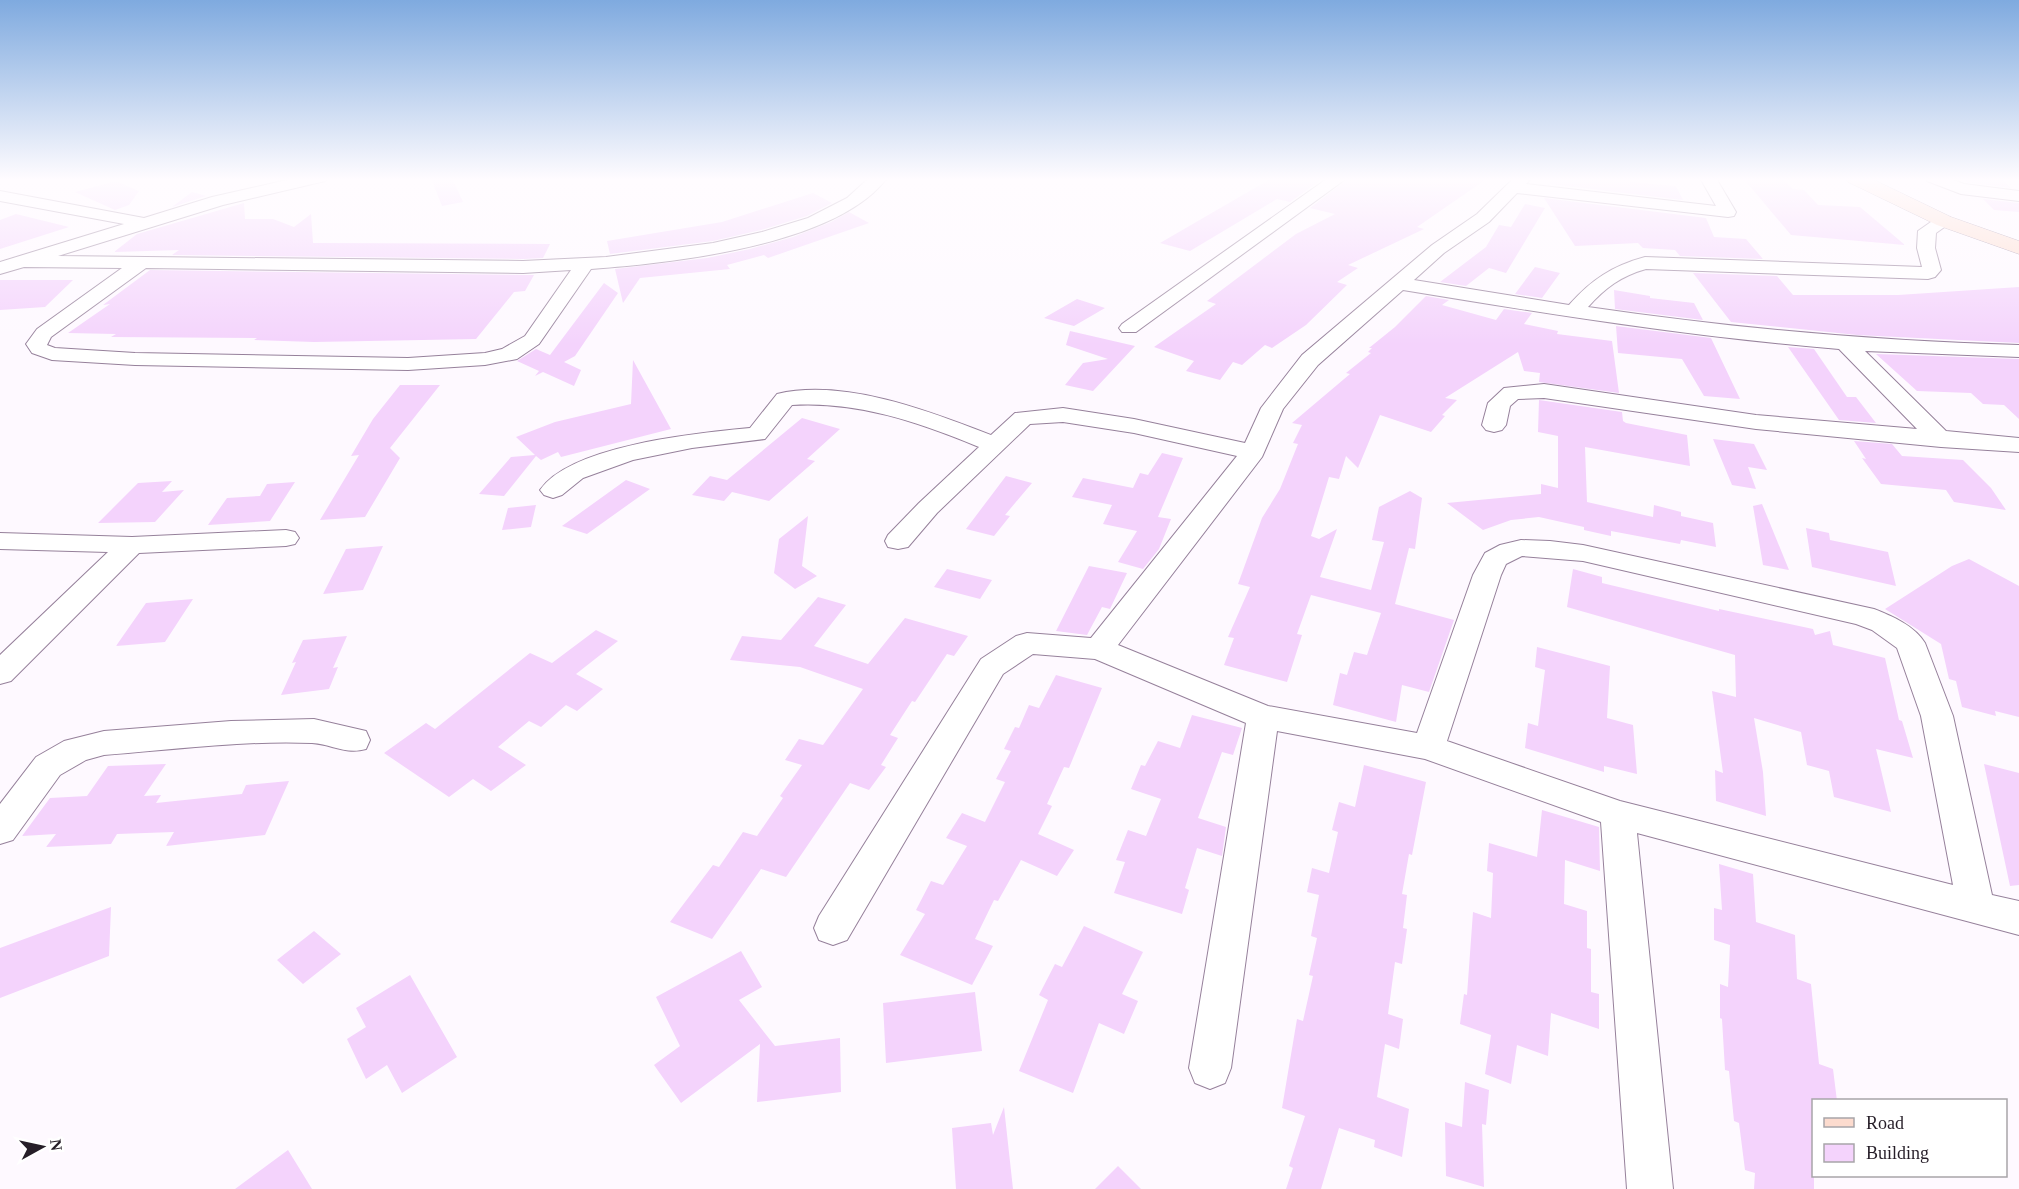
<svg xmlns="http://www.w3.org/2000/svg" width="2019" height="1189" viewBox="0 0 2019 1189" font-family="Georgia,serif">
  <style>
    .building { fill: #f4d3fc }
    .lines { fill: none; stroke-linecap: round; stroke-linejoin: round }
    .street-casing { stroke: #96819b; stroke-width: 2 }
    .secondary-casing { stroke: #96819b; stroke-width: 1 }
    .street { fill: #fff; fill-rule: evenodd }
    .secondary { fill: #fcdbce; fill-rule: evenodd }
  </style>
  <rect width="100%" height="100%" fill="#fef9ff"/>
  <path class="building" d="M431 178H452L463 202 442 206Z
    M1272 178H1324L1290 202 1277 199 1190 251 1160 243Z
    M1349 178H1488L1417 227 1424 229 1348 265 1358 268 1337 282 1347 285 1306 325 1272 348 1265 345 1242 365 1233 362 1220 380 1186 371 1194 361 1154 347 1216 304 1207 301 1296 234 1335 214 1310 208Z
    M1552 178H1623L1629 179 1630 182 1676 186 1683 200 1550 184Z
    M1743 178H1782L1793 189 1804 190 1818 205 1860 207 1905 245 1791 235Z
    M1962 178H2001L2011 188 1966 182Z
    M116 181 139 191 129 205 115 210 75 192Z
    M192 192 206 196 172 207Z
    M813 193 832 203 807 216 761 230 713 241 610 254 607 241 722 222Z
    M1544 198 1706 218 1714 237 1746 239 1763 259 1680 256 1675 250 1643 248 1638 243 1575 246Z
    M1983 199 2019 203V212L1994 210Z
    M244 203 245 219H273L294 227 311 214 313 243 550 244 543 258 523 259 172 255 179 250 114 252 137 234Z
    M1525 204 1545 208 1506 273 1489 268 1466 286 1440 282 1486 247 1499 225 1511 227Z
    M849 212 869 223 768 258 764 255 727 265 730 269 640 278 623 303 615 269 707 258 750 249 793 237 831 222Z
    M16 214 69 227 0 249V220Z
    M1535 267 1560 273 1542 298 1515 294Z
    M150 270 523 275H534L525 291 514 292 476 339 314 342 254 340 257 338 111 337 116 334 68 333 110 304 103 305Z
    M1693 273 1777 276 1793 295H1898L2019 287V343L1857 335 1731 322Z
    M0 280H73L45 307 0 310Z
    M604 283 618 293 575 356 564 362 581 370 574 386 543 372 535 376 539 371 517 361 536 349 550 355Z
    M1614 290 1650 296V298L1694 303 1703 320 1615 309Z
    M1426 296 1449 300 1442 305 1496 320 1504 309 1532 313 1524 324 1558 331 1557 334 1612 341 1619 393 1539 382 1540 373 1524 371 1518 352 1445 398 1457 400 1442 415 1445 416 1431 432 1380 415 1358 468 1346 456 1339 479 1329 477 1311 536 1319 539 1337 529 1320 577 1371 590 1384 542 1372 540 1379 507 1410 491 1422 498 1415 549 1409 548 1395 604 1454 620 1429 692 1402 685 1396 722 1333 705 1340 673 1347 675 1354 652 1367 655 1381 613 1311 595 1297 634 1302 635 1287 682 1224 665 1234 638 1228 637 1250 587 1238 584 1262 518 1280 489 1298 444 1293 443 1302 425 1292 423 1350 374 1346 373 1371 353 1368 352 1372 348H1369L1395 327Z
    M1077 299 1105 308 1074 326 1044 318Z
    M1616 326 1711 338 1740 399 1704 396 1682 359 1618 353Z
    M1070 331 1135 346 1093 391 1065 385 1083 363 1108 359 1066 345Z
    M1788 347 1814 349 1847 397H1856L1876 423 1839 420Z
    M1876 354 2019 359V419L2004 405 1983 404 1971 393 1917 391Z
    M633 360 671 429 561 457 558 452 541 460 536 456 504 496 479 494 511 457 535 455 516 437 555 422 631 404Z
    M400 385H440L390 448 400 458 365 517 320 520 359 455 351 456 373 419Z
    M1539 400 1622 412 1623 421 1626 423 1687 435 1690 466 1585 447 1587 502 1653 517 1654 505 1681 512V516L1713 523 1716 547 1681 540 1680 544 1611 531V536L1584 530V527L1539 517 1511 520 1483 530 1447 503 1541 494V484L1558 488V436L1538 432Z
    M802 418 840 429 807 459 815 461 769 501 732 492 724 501 692 495 710 476 727 480Z
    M1713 439 1754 444 1767 470 1748 467 1756 489 1732 485Z
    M1854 441 1892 444 1902 456 1963 460 1991 488 2006 510 1954 502 1946 490 1881 484 1862 458 1866 459Z
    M1162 453 1183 458 1158 517 1171 519 1159 549 1143 569 1118 562 1137 531 1103 524 1112 505 1072 497 1083 478 1133 488 1140 473 1148 475Z
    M1006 476 1032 483 1005 515 1010 516 994 536 966 529Z
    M626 480 650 489 587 534 562 526Z
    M172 481 162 492 184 490 155 522 98 523 138 483Z
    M295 482 270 521 208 525 227 498 260 496 267 484Z
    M1762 504 1789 570 1763 565 1753 506Z
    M536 505 531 527 502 530 508 508Z
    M808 516 802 566 817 576 795 589 774 573 779 539Z
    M1806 528 1829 533 1830 540 1888 552 1896 586 1812 567Z
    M383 546 363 590 323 594 346 549Z
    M1969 559 2019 586V717L1995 711 1996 716 1962 707 1956 681 1949 679 1941 644 1885 609 1952 566Z
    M1089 566 1127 573 1110 609 1102 607 1087 635 1056 631Z
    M947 569 992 580 980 599 934 587Z
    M1573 569 1602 577V583L1719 611V609L1813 629 1815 635 1830 631 1833 645 1885 658 1899 720 1902 721 1913 758 1876 749 1891 812 1834 797 1829 771 1807 765 1801 732 1754 718 1763 772 1766 816 1716 801 1715 770 1723 773 1712 691 1736 697 1735 655 1567 607Z
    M818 597 846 605 814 646 868 664 905 618 968 636 954 656 947 654 915 702 912 701 890 735 898 738 881 765 886 767 869 790 850 783 786 877 761 869 712 939 670 922 713 865 719 867 743 832 757 836 783 798 780 796 802 765 785 760 799 739 823 745 863 689 800 667 730 660 742 636 781 640Z
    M193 599 165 642 116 646 146 603Z
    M596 630 618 641 576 674 603 689 577 711 566 705 541 727 529 721 498 747 526 765 491 791 473 779 449 797 384 753 426 723 435 729 530 653 552 663Z
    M347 636 333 668 338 667 329 689 281 695 296 662 292 663 303 640Z
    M1537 647 1610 666 1607 718 1633 725 1637 774 1604 766V772L1525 748 1528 723 1538 726 1545 670 1535 667Z
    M1056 675 1102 688 1069 768 1064 767 1047 804 1052 806 1038 834 1074 850 1057 876 1021 860 998 901 994 900 975 939 993 946 972 985 900 955 925 914 916 910 931 881 943 885 967 846 946 838 962 813 985 822 1005 782 996 779 1011 751 1004 749 1015 727 1019 728 1029 705 1039 708Z
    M1192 715 1242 728 1233 755 1222 752 1198 818 1226 827 1222 856 1197 848 1185 888 1189 890 1182 914 1114 893 1125 862 1116 860 1128 830 1146 836 1161 799 1131 789 1141 765 1145 766 1158 741 1180 748Z
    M166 764 144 796 161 795 156 803 242 794 246 785 289 781 265 835 166 846 174 832 117 834 111 844 46 847 56 834 22 836 50 798 87 796 108 766Z
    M1984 764 2019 773V885L2010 886Z
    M1364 765 1426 782 1412 855 1409 854 1402 894 1407 895 1403 928 1407 929 1402 964 1395 962 1388 1014 1403 1019 1399 1049 1385 1044 1377 1097 1409 1109 1402 1157 1374 1147 1375 1140 1339 1128 1321 1189H1286L1293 1168 1289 1166 1305 1116 1282 1108 1297 1019 1303 1021 1313 976 1309 975 1317 938 1311 936 1319 895 1307 892 1312 868 1329 873 1338 832 1332 830 1339 802 1355 807Z
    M1542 810 1599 827 1600 871 1565 860 1564 904 1587 911V948L1591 949V992L1599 994V1029L1551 1013 1548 1056 1517 1045 1511 1084 1485 1074 1491 1035 1460 1024 1464 994 1467 995 1473 912 1491 918 1493 873 1487 871 1489 843 1537 857Z
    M1719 864 1753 874 1756 922 1795 935 1797 979 1811 984 1819 1064 1833 1069 1837 1101H1814V1189H1754L1755 1173 1745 1170 1739 1123 1734 1121 1729 1071 1725 1070 1722 1019 1720 1018V984L1728 987 1730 945 1714 940V908L1722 910Z
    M111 907 109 956 0 998V948Z
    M1084 926 1143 952 1122 994 1138 1001 1124 1034 1099 1023 1073 1093 1019 1071 1048 1000 1039 995 1055 964 1062 967Z
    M314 931 341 954 303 984 277 960Z
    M741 951 762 987 739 1000 775 1046 840 1038 841 1092 757 1102 760 1044 681 1103 654 1065 680 1046 656 997Z
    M410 975 457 1057 402 1093 387 1065 366 1079 347 1039 366 1027 356 1008Z
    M975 992 982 1051 886 1063 883 1003Z
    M1465 1082 1489 1090 1486 1125 1482 1124 1484 1187 1446 1176 1445 1122 1462 1127Z
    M1004 1107 1013 1189H956L952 1128 991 1123 993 1135Z
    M288 1150 312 1189H235Z
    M1118 1166 1141 1189H1095Z"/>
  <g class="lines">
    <g class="street-casing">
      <path id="street" d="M296 178H327L325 181 223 205 58 256 523 261 606 257 713 243 762 232 808 218 847 198 869 178H887C836 246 671 263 591 269L539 344 517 359 485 365 408 370 135 365 52 360 32 353 26 344 37 329 122 268 24 267 0 274V262L124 224 0 201V191L144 218 212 197ZM146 268 523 273 571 270 525 336 502 349 485 353 408 358 135 353 55 348 47 345 51 337Z
        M1328 178H1347L1136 332H1122L1119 328 1122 324Z
        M1514 178H1531L1526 184 1716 206 1700 178H1716L1736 212 1734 216 1728 217 1517 193 1489 222 1444 253 1414 280 1569 305C1591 280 1612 266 1645 257L1922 267 1917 248 1918 231 1938 217H1950L1953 221 1936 233 1935 248 1941 270 1935 277 1928 279 1646 269C1621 276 1605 288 1588 307 1731 328 1874 341 2019 345V357L1865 351 1946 431 2019 438V452L1941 447 1756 429 1544 398 1518 399 1510 406 1506 425 1502 430 1494 432 1486 430 1482 425 1488 403 1504 388 1544 384 1756 415 1917 429 1839 349C1693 337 1548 314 1403 290L1318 365 1283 409 1262 457 1118 645 1268 706 1417 733 1473 575 1485 553 1500 545 1521 540 1550 541 1583 545 1874 609C1892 616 1915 626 1925 643L1953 716 1992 895 2019 901V935L1637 833 1673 1189H1627L1601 822 1425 759 1277 731 1231 1068 1225 1083 1210 1089 1195 1083 1189 1068 1246 723 1095 659 1033 654 1003 674 847 940 833 945 819 940 814 928 819 916 981 659 1016 636 1027 633 1091 638 1237 456 1134 433 1063 422 1030 424 937 513 908 547 898 549 888 547 885 541 888 535 919 503 979 447C918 422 858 401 792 405L765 439 692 448 633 460 583 478 562 495 553 498 544 495 540 490C571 445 698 433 750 428L777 394C844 378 929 411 991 435L1015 413 1063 408 1134 419 1245 443 1261 408 1302 355 1432 245 1477 214ZM1522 556 1583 561 1856 624 1872 630 1897 648 1921 716 1953 885 1620 801 1447 741 1501 575 1506 564Z
        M1925 178H1948L1964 184 2019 191V201L1961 194 1927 181Z
        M286 530 295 532 299 538 295 544 286 546 139 553 11 681 0 684V655L108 552 0 549V533L132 537Z
        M314 719 366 731 370 740 366 749C346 755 331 744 312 743 243 740 173 750 104 755L86 760 60 775 13 840 0 844V804L36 757 64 741 104 731 231 721Z"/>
    </g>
    <g class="secondary-casing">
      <path id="secondary" d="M1846 178H1870L1951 217 2019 241V254L1937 225 1848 182Z"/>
    </g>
    <use href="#street" class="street"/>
    <use href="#secondary" class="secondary"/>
  </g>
  <linearGradient id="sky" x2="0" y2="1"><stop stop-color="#7faadf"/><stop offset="0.52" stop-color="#fffcff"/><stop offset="1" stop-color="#fffcff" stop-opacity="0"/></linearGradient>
  <rect width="2019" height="345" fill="url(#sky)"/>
  <rect x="1812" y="1099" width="195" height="78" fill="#ffffff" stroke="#a8a5a9" stroke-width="1.5"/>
  <rect x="1824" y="1118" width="30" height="9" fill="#fcdbce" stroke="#a8a5a9" stroke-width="1.5"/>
  <text x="1866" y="1129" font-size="18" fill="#261e28">Road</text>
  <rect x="1824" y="1144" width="30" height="18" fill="#f4d3fc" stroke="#a8a5a9" stroke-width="1.5"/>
  <text x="1866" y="1159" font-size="18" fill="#261e28">Building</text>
  <g transform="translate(42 1147) rotate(82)" stroke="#ffffff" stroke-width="4.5" paint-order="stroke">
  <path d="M0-4.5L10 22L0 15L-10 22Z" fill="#261e28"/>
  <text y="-9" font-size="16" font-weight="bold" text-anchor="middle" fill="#261e28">N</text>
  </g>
</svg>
